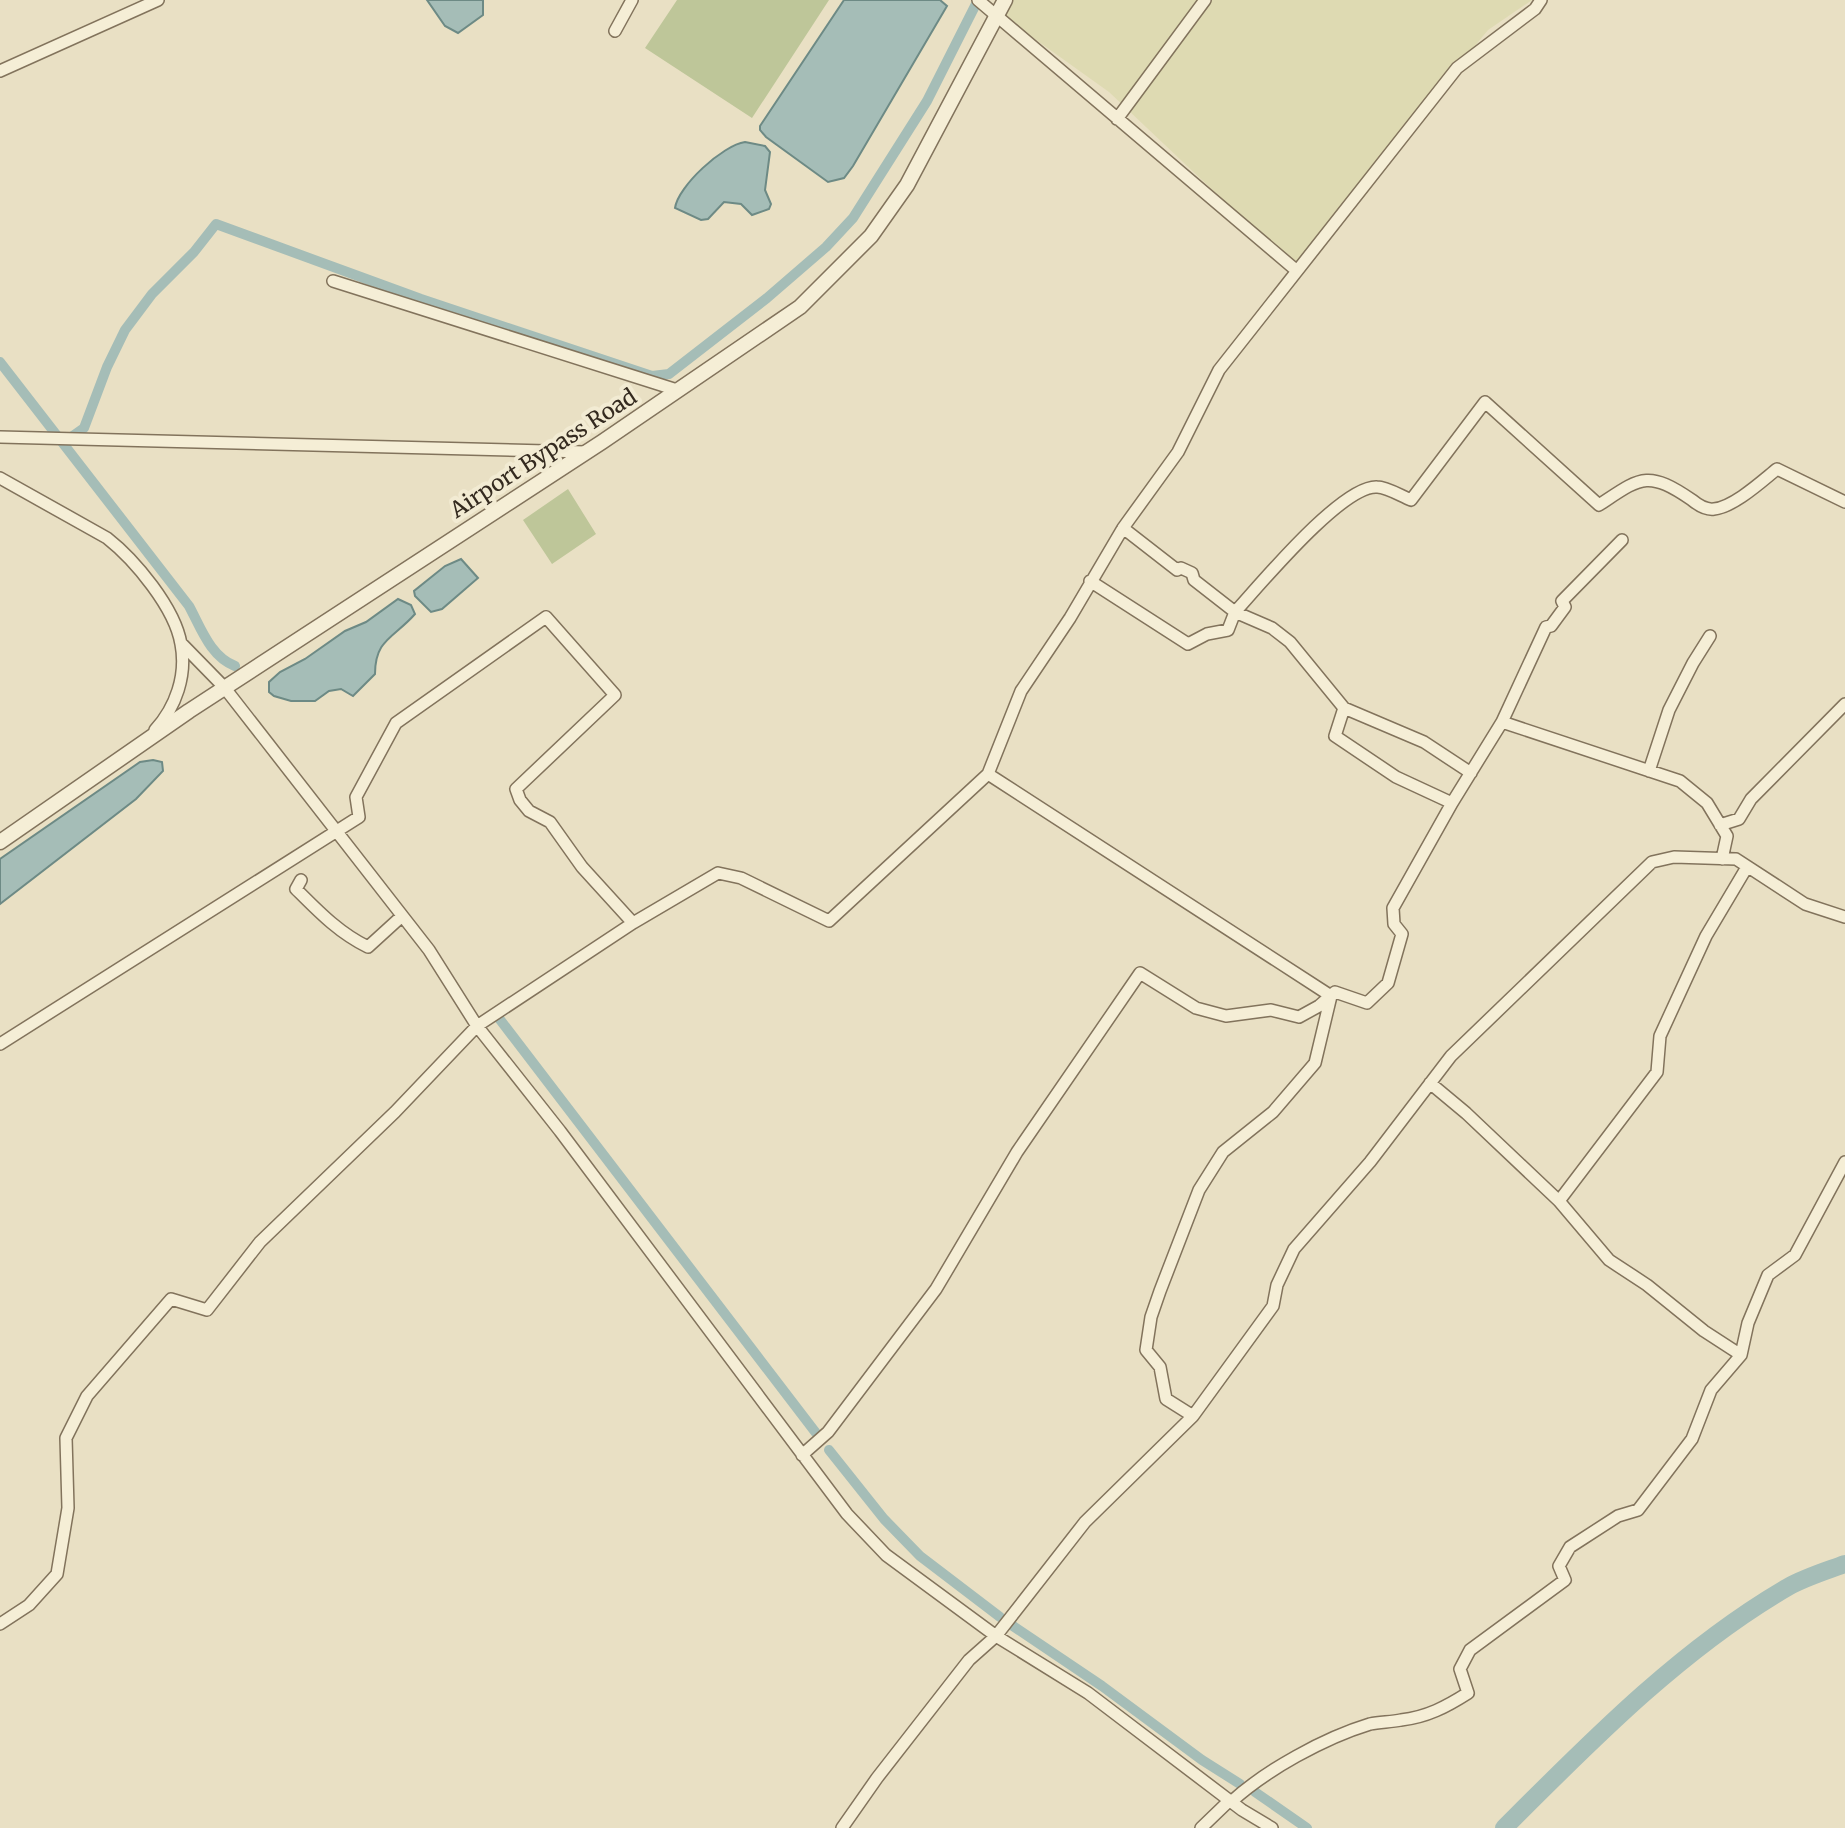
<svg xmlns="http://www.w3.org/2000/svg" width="1845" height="1828" viewBox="0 0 1845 1828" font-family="Merriweather,serif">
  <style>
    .farmland { fill: #dedab2 }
    .green { fill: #bec699 }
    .water { fill: #a5bdb7; stroke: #6d8a85; stroke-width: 2 }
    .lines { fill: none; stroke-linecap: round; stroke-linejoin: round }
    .canal { stroke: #a5bdb7; stroke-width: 10 }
    .river { stroke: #a5bdb7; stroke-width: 18 }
    .minor-casing { stroke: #82735c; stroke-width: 14 }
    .tertiary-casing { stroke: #82735c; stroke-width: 17 }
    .minor { stroke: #f5eed6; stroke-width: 11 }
    .tertiary { stroke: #f5eed6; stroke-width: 14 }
    .labels { text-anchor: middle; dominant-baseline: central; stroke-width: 8; stroke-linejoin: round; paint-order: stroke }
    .street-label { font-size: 22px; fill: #342a1f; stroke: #f2ebd3 }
  </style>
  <rect width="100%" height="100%" fill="#e9e0c4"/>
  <path class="farmland" d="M1013 0H1532L1488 30 1293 266 1109 92 1004 17Z"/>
  <path class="green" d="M677 0H829L752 118 645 48Z
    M568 489 596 534 552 564 523 520Z"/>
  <path class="water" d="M427 0H483V15L458 33 445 26Z
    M844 0H940L947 6 853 166 844 178 828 182 766 137 760 130V126Z
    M745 142 765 146 770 152 765 190 771 204 769 209 752 215 741 204 724 202 708 219 701 220 675 208C678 186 723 145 745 142Z
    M461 559 478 578 442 609 431 612 415 596 414 591 445 566Z
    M398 599 411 605 415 614C394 638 375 639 375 674L353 696 341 689 329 691 315 701H291L274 696 269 692V682L280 672 305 659 345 631 366 622Z
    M153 760 162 762 163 771 136 799 0 904V859L140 762Z"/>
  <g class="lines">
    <path class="canal" d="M0 362 189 606C201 628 210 656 235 666
      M67 440 84 428 107 367 125 330 152 294 194 252 216 224 421 299 652 376 669 374 767 298 826 247 853 218 927 101 978 0
      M498 1017 816 1433
      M829 1450 884 1519 920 1556 1000 1617
      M1013 1626 1102 1686 1202 1760 1240 1784
      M1255 1792 1307 1828"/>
    <path class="river" d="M1504 1828C1591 1741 1681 1649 1788 1587 1806 1577 1826 1571 1845 1564"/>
    <g class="minor-casing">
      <path id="minor" d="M978 0 1297 271
        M615 31 632 0
        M0 71 158 0
        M1117 119 1205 0
        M333 281 677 390
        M0 437 585 452
        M0 478 107 538C135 560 175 608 181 644 187 675 176 707 155 730
        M1123 528 1177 570 1181 568 1192 573 1194 580 1235 612C1259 586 1342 485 1377 487 1387 487 1401 496 1411 500L1485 402 1599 505C1640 478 1647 469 1692 500 1698 505 1706 510 1714 509 1734 507 1762 481 1777 469L1845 502
        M181 643 224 687 429 950 477 1026 560 1131 847 1514 886 1555 996 1636 1088 1693 1242 1810 1272 1828
        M1344 708 1424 742 1471 773
        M1502 722 1546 627 1551 626 1565 607 1562 601 1622 540
        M1649 771 1669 710 1693 663 1710 636
        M988 774 1331 996 1315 1063 1273 1112 1223 1152 1199 1190 1160 1291 1151 1317 1146 1350 1160 1367 1166 1399 1193 1416
        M1452 803 1502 722 1680 781 1707 803 1727 836 1722 859
        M1720 825 1739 819 1751 799 1845 704
        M301 880 296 889C318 911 339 933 368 947L402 916
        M633 923 718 873 741 878 829 921 988 774 1021 691 1070 618 1123 528 1178 452 1219 370 1457 68 1535 9 1541 0
        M0 1044 359 817 356 797 396 723 546 617 615 695 516 789 520 800 529 811 550 822 582 867 633 923 477 1026 395 1112 260 1242 207 1310 171 1299 87 1396 66 1438 68 1508 57 1574 29 1605 0 1624
        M1430 1083 1466 1113 1559 1201 1657 1072 1660 1036 1706 936 1747 867
        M1559 1201 1609 1260 1647 1285 1704 1331 1741 1355
        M802 1455 828 1432 936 1289 1017 1152 1140 973 1196 1008 1226 1016 1271 1010 1299 1017 1319 1006 1335 992 1367 1003 1388 983 1402 934 1394 924 1393 908 1452 803 1396 777 1335 736 1344 708 1290 642 1272 628 1235 612 1228 630 1207 634 1188 644 1090 581
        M1231 1802C1266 1770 1324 1738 1370 1724 1380 1722 1391 1722 1401 1720 1427 1717 1446 1707 1468 1693L1460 1669 1470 1650 1565 1580 1559 1566 1570 1547 1618 1516 1638 1510 1692 1439 1711 1390 1741 1355 1748 1323 1768 1275 1795 1255 1845 1162
        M842 1828 877 1778 969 1660 996 1636 1085 1522 1193 1416 1273 1306 1277 1285 1294 1249 1370 1162 1451 1056 1652 862 1674 857 1736 859 1805 904 1845 917
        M1201 1828 1229 1801"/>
    </g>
    <g class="tertiary-casing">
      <path id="tertiary" d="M0 842 189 711 602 442 800 307 871 236 907 185 1005 0"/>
    </g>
    <use href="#minor" class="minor"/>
    <use href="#tertiary" class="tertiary"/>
  </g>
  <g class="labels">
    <g class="street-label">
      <text transform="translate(543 453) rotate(-33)">Airport Bypass Road</text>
    </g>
  </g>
</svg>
